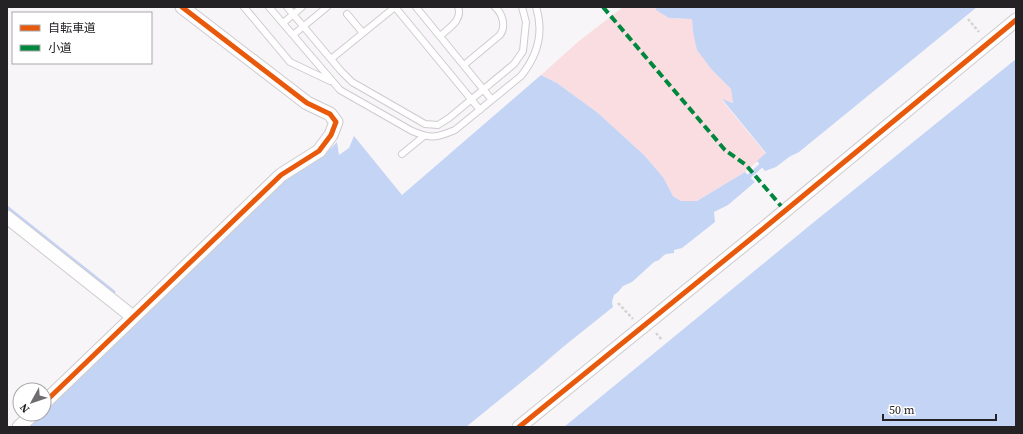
<svg xmlns="http://www.w3.org/2000/svg" width="1023" height="434" viewBox="0 0 1023 434" font-family="'Source Serif 4','Noto Sans JP',serif">
  <style>
    .green { fill: #fadde1 }
    .water { fill: #c4d4f5 }
    .lines { fill: none; stroke-linecap: round; stroke-linejoin: round }
    .stream { stroke: #c4d4f5; stroke-width: 4.5 }
    .lane-casing { stroke: #cecbce; stroke-width: 8 }
    .street-casing { stroke: #cecbce; stroke-width: 15 }
    .path { stroke: #d4d4d4; stroke-width: 2.5; stroke-dasharray: 3 2; stroke-linecap: butt }
    .lane { stroke: #fefefe; stroke-width: 6 }
    .street { stroke: #fefefe; stroke-width: 13 }
    .quiet { stroke: #00873e; stroke-width: 4; stroke-dasharray: 8 4; stroke-linecap: butt }
    .cycleway-casing { stroke: #fff; stroke-width: 8 }
    .cycleway { stroke: #e8590c; stroke-width: 5 }
  </style>
  <rect width="100%" height="100%" fill="#f8f5f9"/>
  <path class="green" d="M623 7H656L657 10 669 18 692 19 693 32 712 70 731 89 734 103 722 100 766 154 745 172 697 201H681L673 196 663 177 644 155 598 113 557 83 541 75 579 41Z"/>
  <path class="water" d="M656 7H977L799 152 789 157 776 167 765 171 757 161 766 153 722 99 733 103 731 89 712 70 697 50 693 32 692 19 669 18 656 10Z
    M1016 59V427H564L814 222Z
    M541 75 557 83 598 113 644 155 663 177 673 196 681 201H697L745 172 755 182 728 205 714 212 715 222 682 248 674 250V253L666 254 663 256 659 260 654 262 632 282 623 286 618 292 614 295 612 302 613 307 563 347 535 371 466 427H27L41 414H44V411L99 360 289 176 325 154 337 142 339 155 349 148 354 136 402 195Z"/>
  <g class="lines">
    <path class="stream" d="M745 180 765 162
      M7 208 113 292"/>
    <g class="lane-casing">
      <path id="lane" d="M244 7 290 62 330 81
        M269 7 340 90 412 131C431 139 436 138 455 130L521 76C538 55 544 32 536 7
        M287 7 341 71 352 82 425 124 438 125 449 118 514 64 523 51 526 22 522 7
        M416 7 492 100
        M347 14 363 33
        M283 23 302 7
        M293 35 327 7
        M440 36C449 28 463 20 458 7
        M331 59 395 7 480 110
        M464 65 500 35C506 27 503 14 495 7
        M402 154 424 136"/>
    </g>
    <g class="street-casing">
      <path id="street" d="M7 217 133 317
        M44 403 281 175 319 151 331 135 336 122 330 114 307 103 182 7
        M19 427 33 414
        M519 427 763 229 1016 20"/>
    </g>
    <path class="path" d="M968 19 979 32
      M618 303 633 319
      M656 333 662 340"/>
    <use href="#lane" class="lane"/>
    <use href="#street" class="street"/>
    <path class="quiet" d="M603 7 725 150 746 165 781 206"/>
    <g class="cycleway-casing">
      <path id="cycleway" d="M44 403 281 175 319 151 331 135 336 122 330 114 307 103 182 7
        M519 427 763 229 1016 20"/>
    </g>
    <use href="#cycleway" class="cycleway"/>
  </g>
  <rect width="1023" height="434" fill="none" stroke="#242225" stroke-width="16"/>
  <rect x="12" y="12" width="140" height="52" fill="#ffffff" stroke="#a7a7a8"/>
  <rect x="20" y="25" width="20" height="6" fill="#e8590c" stroke="#a7a7a8"/>
  <text x="48" y="32" font-size="12" fill="#242225">自転車道</text>
  <rect x="20" y="45" width="20" height="6" fill="#00873e" stroke="#a7a7a8"/>
  <text x="48" y="52" font-size="12" fill="#242225">小道</text>
  <g transform="translate(32 402) rotate(230)"><circle r="19" fill="#ffffff" stroke="#a7a7a8"/>
  <path d="M0-3L7 15L0 10L-7 15Z" fill="#6e6c6f"/>
  <text y="-6" font-size="11" font-weight="bold" text-anchor="middle" fill="#242225">N</text>
  </g>
  <path d="M883 414v6h113v-6" fill="none" stroke="#242225" stroke-width="2"/>
  <text x="889" y="414" font-size="12" fill="#242225" stroke="#ffffff" stroke-width="3" paint-order="stroke">50 m</text>
</svg>
